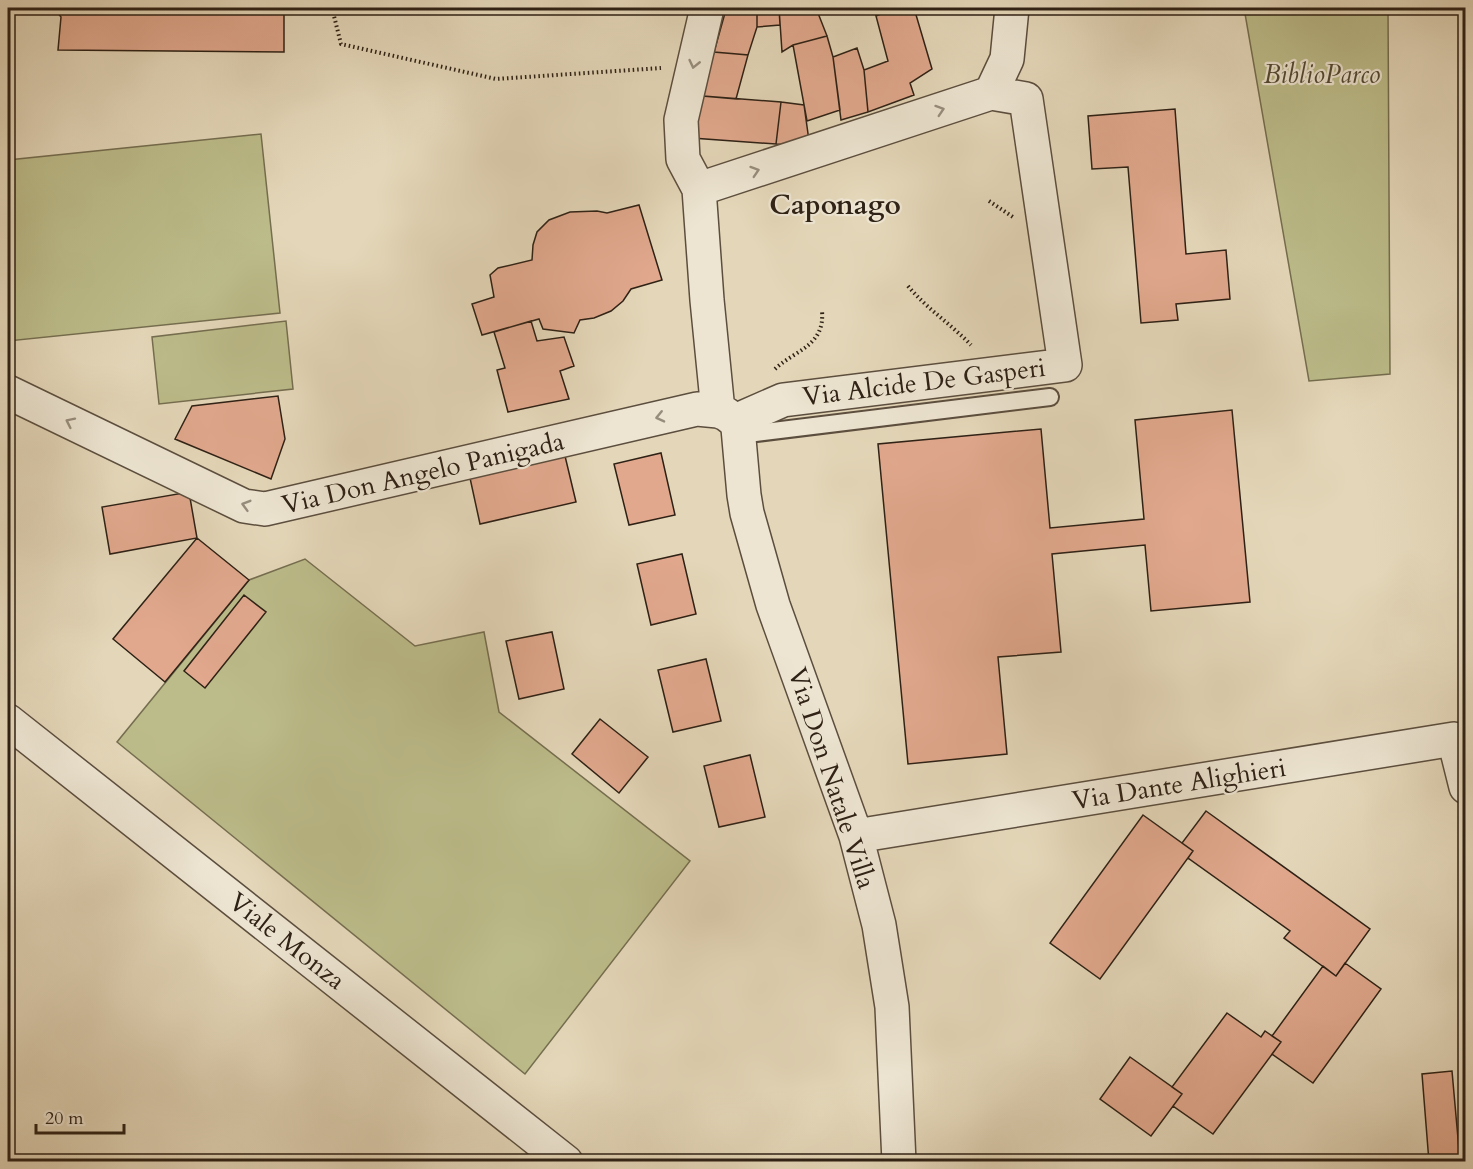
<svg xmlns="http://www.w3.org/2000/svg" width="1473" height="1169" viewBox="0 0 1473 1169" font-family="Cardo,serif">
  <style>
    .green { fill: #bcbc8a; stroke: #756e50; stroke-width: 1.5 }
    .building { fill: #e1a88d; stroke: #2e2115; stroke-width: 1.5 }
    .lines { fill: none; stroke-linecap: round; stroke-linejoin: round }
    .lane-casing { stroke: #5c4e3e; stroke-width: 20 }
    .street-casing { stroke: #5c4e3e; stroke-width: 36 }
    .path { stroke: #2e2115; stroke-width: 4; stroke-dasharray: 1.5 3; stroke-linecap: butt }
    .lane { stroke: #ede5d2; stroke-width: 16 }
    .street { stroke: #ede5d2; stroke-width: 33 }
    .oneway { stroke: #978d7d }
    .labels { text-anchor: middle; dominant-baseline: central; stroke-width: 4.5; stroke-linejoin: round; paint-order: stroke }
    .park-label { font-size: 26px; font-style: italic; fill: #524832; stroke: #ede5d2 }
    .street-label { font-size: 26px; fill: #2e2115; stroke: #ede5d2 }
    .quarter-label { font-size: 28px; font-weight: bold; fill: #2e2115; stroke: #ede5d2 }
  </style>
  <rect width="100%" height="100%" fill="#e4d7b9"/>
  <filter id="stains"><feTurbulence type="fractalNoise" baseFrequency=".00333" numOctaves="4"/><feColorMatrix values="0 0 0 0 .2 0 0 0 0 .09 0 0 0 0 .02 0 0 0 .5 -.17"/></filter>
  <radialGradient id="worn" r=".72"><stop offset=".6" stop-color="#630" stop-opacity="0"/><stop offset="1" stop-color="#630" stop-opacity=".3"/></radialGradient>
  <path class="green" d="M1244 8H1388L1390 374 1309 381Z
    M261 134 280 313 8 341V160Z
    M286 321 293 389 159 404 152 337Z
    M305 559 415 646 484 632 499 712 690 861 525 1074 117 742 249 580Z"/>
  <path class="building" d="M54 8H284V52L58 50 61 17Z
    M725 8H779L780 25 757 27V9L725 13Z
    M779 8H816L827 36 793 45 782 52Z
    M873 8H895L876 16Z
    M895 8H914L932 69 910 83 914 95 868 112 864 70 888 61 876 16Z
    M757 9V27L748 55 714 52 725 13Z
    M827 36 833 57 840 110 807 121 793 45Z
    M857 48 864 70 868 112 841 120 833 57Z
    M714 52 748 55 736 99 703 96Z
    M703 96 781 102 776 144 692 138Z
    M781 102 804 105 810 148 776 144Z
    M1175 109 1186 254 1226 250 1230 299 1176 304 1178 320 1141 323 1128 167 1092 169 1088 116Z
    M1466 160V385H1463Z
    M639 205 662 280 631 289 623 301 611 311 594 318 580 320 574 333 543 329 539 319 482 335 472 304 494 297 490 275 498 268 532 260 533 245 537 232 549 220 570 212 597 211 607 213Z
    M531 321 537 341 564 337 574 366 560 371 569 399 508 412 497 370 505 368 494 332Z
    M1463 385H1466V628H1460Z
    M278 396 285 439 271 479 175 439 192 406Z
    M1232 410 1250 602 1151 611 1145 545 1052 554 1061 652 998 657 1007 754 908 764 878 444 1041 429 1050 528 1144 519 1135 420Z
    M661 453 675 515 629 525 614 464Z
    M565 456 576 502 480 524 470 478Z
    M189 492 197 538 110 554 102 507Z
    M197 538 249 580 165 682 113 639Z
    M682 554 696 614 651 625 637 564Z
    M244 595 266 612 205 688 184 671Z
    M552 632 564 689 519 699 506 641Z
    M706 659 721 721 673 732 658 670Z
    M600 719 648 757 619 793 572 754Z
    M750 755 765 817 719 827 704 766Z
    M1206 811 1370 929 1336 976 1284 938 1290 931 1188 858 1193 851 1182 843Z
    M1143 815 1193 851 1100 979 1050 943Z
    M1345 963 1381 989 1313 1083 1272 1054 1281 1042 1272 1036 1323 966 1336 976Z
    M1227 1013 1261 1037 1265 1031 1281 1042 1213 1134 1173 1106 1182 1094 1172 1087Z
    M1130 1057 1182 1094 1151 1136 1100 1099Z
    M1452 1071 1460 1161 1429 1162 1422 1074Z
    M933 1155H955V1162H933Z"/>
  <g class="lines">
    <g class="lane-casing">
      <path id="lane" d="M740 435 1050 397"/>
    </g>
    <g class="street-casing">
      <path id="street" d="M707 8 681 120 683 159 699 189 707 300 718 411
        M699 189 991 93 1007 59 1012 8
        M8 392 244 506 265 509 697 409 718 411 726 414 735 421 738 428 744 495 747 513 773 605 856 836 879 925 892 1007 899 1162
        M735 421 783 400 1065 365 1026 99 991 93
        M8 721 566 1162
        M856 836 1454 739 1466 787"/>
    </g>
    <path class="path" d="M332 8 341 44 496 79 661 68
      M989 201 1013 217
      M908 286C927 309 951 324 971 345
      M775 369C795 350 825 346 822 311"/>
    <use href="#lane" class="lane"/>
    <use href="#street" class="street"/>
  </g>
  <defs><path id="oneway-chevron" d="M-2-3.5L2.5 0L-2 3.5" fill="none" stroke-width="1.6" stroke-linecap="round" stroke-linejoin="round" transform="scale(1.5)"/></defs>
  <g class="oneway">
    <use href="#oneway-chevron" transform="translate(694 64) rotate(103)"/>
    <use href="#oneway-chevron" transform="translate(940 110) rotate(-18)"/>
    <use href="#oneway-chevron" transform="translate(755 171) rotate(-18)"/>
    <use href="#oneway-chevron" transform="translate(660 417) rotate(167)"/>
    <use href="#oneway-chevron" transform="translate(70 422) rotate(-154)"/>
    <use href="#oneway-chevron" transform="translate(246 505) rotate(-164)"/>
  </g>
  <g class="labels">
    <g class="park-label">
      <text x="1322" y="74">BiblioParco</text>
    </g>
    <g class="street-label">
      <text transform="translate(924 382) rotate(-7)">Via Alcide De Gasperi</text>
      <text transform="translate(423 473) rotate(-13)">Via Don Angelo Panigada</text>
      <text transform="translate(832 778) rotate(72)">Via Don Natale Villa</text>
      <text transform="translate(1179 784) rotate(-9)">Via Dante Alighieri</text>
      <text transform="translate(287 941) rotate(38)">Viale Monza</text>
    </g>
    <g class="quarter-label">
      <text x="835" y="205">Caponago</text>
    </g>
  </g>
  <rect width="1473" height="1169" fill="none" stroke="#e4d7b9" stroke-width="30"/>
  <rect x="9" y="9" width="1455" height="1151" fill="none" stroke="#2e2115" stroke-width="3"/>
  <rect x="15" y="15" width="1443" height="1139" fill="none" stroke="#2e2115" stroke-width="1.5"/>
  <path d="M36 1124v9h88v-9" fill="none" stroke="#2e2115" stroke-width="3"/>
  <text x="45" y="1124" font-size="18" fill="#2e2115" stroke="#ede5d2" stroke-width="4.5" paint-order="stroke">20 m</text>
  <rect width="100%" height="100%" filter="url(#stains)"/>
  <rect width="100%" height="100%" fill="url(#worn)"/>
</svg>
